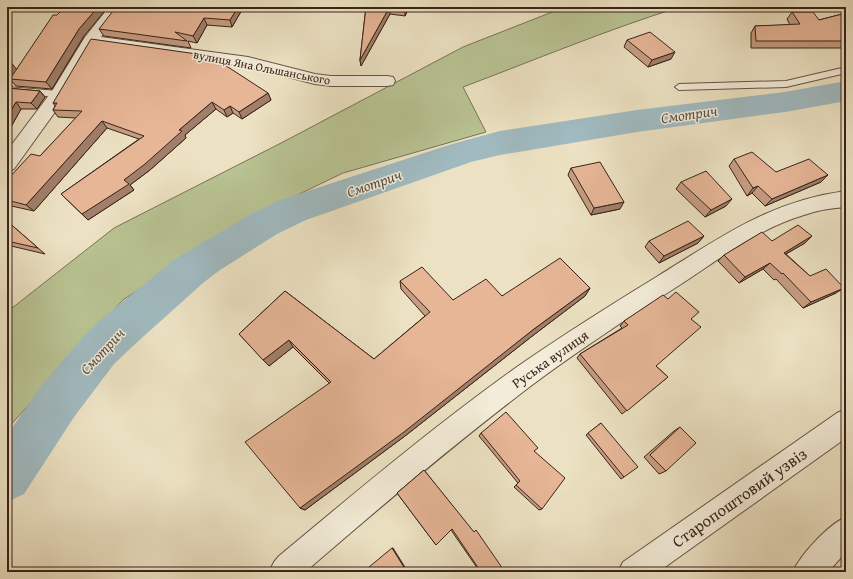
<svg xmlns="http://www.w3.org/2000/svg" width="853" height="579" viewBox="0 0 853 579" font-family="'Gentium Book Plus',serif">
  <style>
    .green { fill: #b9c393; stroke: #797356 }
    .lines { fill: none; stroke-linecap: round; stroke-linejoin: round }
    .river { fill: #a0bac0; fill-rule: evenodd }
    .lane-casing { stroke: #665344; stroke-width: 2 }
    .street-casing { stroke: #665344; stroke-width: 2 }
    .lane { fill: #f3ecd8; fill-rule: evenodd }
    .street { fill: #f3ecd8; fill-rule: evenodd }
    .wall { fill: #c69d82; stroke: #39231a }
    .shaded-wall { fill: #a17f6a; stroke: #39231a }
    .building { fill: #e6b697; stroke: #39231a }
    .labels { text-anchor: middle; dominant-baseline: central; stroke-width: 3; stroke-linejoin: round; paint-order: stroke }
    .far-street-label { font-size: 12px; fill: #39231a; stroke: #f3ecd8 }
    .street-label { font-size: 14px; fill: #39231a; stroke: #f3ecd8 }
    .water-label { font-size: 15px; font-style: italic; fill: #58504c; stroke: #f3ecd8 }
    .near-street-label { font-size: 17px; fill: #39231a; stroke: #f3ecd8 }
  </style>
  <rect width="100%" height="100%" fill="#ece2c3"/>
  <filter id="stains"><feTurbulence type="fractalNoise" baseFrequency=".005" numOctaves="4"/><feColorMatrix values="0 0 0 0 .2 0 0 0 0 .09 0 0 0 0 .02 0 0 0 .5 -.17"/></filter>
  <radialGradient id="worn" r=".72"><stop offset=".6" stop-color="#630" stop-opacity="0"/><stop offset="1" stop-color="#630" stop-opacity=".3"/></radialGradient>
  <path class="green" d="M565 7H680C606 30 535 60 463 87L486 132 343 173 237 224 123 300 7 429V312L114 228 283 142 463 47Z"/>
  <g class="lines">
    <path class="river" d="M846 81V101L785 112 637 132 500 155 471 162 306 220 277 234 220 270 203 283 134 345 114 364 74 417 24 494 7 502V435L42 385 84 336 104 317 175 259 251 214 280 200 452 144 500 131 637 110 785 92Z"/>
    <g class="lane-casing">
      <path id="lane" d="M846 67V73L786 87 679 90 675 87 679 84 786 81Z
        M7 87 59 91 63 94 59 97 7 93Z"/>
    </g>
    <g class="street-casing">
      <path id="street" d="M109 7H124L101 37 248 57 315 74 331 76H387L393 77 395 81 393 85 387 86H331L315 84 248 67 164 54 95 45 65 98 14 169 7 171V151L52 91 85 37Z
        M846 191V207C832 208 818 210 804 215 756 229 716 262 675 288 626 319 578 351 532 385 454 444 379 508 305 572H269L274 562 279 556C356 492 433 427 514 369 561 336 609 306 658 276 721 237 770 201 846 191Z
        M846 409V438L658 572H618L623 562 837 413Z
        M846 517V552L828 572H793C800 555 829 524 846 517Z"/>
    </g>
    <use href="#lane" class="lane"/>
    <use href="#street" class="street"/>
  </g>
  <path class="wall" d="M366 7H409L405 16 390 14 361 66 360 60Z
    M243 8 232 27 207 25 197 43 188 41 191 48 104 36 99 29Z
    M792 12 819 20 846 13V48H751V33L755 26 790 25 787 19Z
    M57 15 84 36 52 89 16 86 10 79 12 76 7 80V60H9L16 70Z
    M627 40 671 59 648 67 624 47Z
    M7 88 40 91 45 97 37 109H21L7 134Z
    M268 93 271 100 242 119 233 113 227 117 216 109 185 135 186 138 150 170 130 185 134 190 88 220 61 194 139 139 107 128 34 211 7 205V180L40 156 76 118 58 117 53 110 55 106 53 103Z
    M734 159 776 172 821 182 765 206 752 193 747 196 729 166Z
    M571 168 620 209 591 215 568 175Z
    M681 182 726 206 705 217 676 189Z
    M7 221 45 254 7 245Z
    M704 236 698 243 659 263 645 247 649 241Z
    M812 236 805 243 786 254 810 276 836 293 803 308 776 279 774 280 763 269 739 283 718 261 724 255 772 241Z
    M400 281 453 300 590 288 585 296 531 337 405 436 305 510 300 508 329 383 293 347 269 366 239 334 285 291 374 359 425 316 401 289Z
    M691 319 656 366 668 377 622 414 577 358 580 354 622 328 620 326 624 321Z
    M601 423 624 477 621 479 586 435Z
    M680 427 666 471 659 474 644 457 674 431Z
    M481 433 534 451 542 509 539 510 514 487 518 483 479 436Z
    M424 470 505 572H480L451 530 436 545 397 493Z"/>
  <path class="shaded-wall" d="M98 7H108L84 36 52 89 46 82 79 29Z
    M238 7H243V8L232 27 230 20Z
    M406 7H409L405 16V9Z
    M389 8 390 14 361 66 360 60Z
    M204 18 207 25 197 43 193 36Z
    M675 52 671 59 648 67 652 60Z
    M9 60 18 71 7 80V62Z
    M40 91 45 97 37 109 31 103Z
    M268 93 271 100 242 119 239 112Z
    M16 102 21 109 7 134V117Z
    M212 102 216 109 185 135 186 138 150 170 130 185 134 190 88 220 82 214 124 180 179 130Z
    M230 106 233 113 227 117 224 110Z
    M102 121 107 128 34 211 26 205Z
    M828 175 821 182 765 206 772 199Z
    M758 186 752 193 747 196 753 188Z
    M732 199 726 206 705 217 711 210Z
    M624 202 620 209 591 215 594 208Z
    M704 236 698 243 659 263 664 256Z
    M812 236 805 243 777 259 784 253Z
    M770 263 763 269 739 283 745 277Z
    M590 288 585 296 531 337 405 436 305 510 300 508 534 329Z
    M844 288 836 293 803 308 811 302Z
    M289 340 293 347 269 366 263 360Z
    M392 548H393L408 572H407Z"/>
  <path class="building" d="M65 7H98L79 29 46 82 10 79 53 15H57Z
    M116 7H238L230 20 204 18 193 36 175 32 187 41 99 29Z
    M366 7H406L405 9 389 8 360 60Z
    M792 12H813L819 20 846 13V41H756L755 26 800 24Z
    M650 32 675 52 652 60 627 40Z
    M91 39 211 56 268 93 239 112 230 106 224 110 212 102 179 130 182 131 145 164 124 180 129 184 82 214 61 194 144 136 102 121 26 205 7 200V180L31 154 40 156 82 111 53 110 57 103H53Z
    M7 88 40 91 31 103 16 102 7 117Z
    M752 152 776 172 809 159 828 175 772 199 758 186 753 188 734 159Z
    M600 162 624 202 594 208 571 168Z
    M706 171 732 199 711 210 681 182Z
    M7 221 38 248 7 241Z
    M688 221 704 236 664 256 649 241Z
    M798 225 812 236 784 253 810 276 826 269 844 288 811 302 783 273 782 274 770 263 745 277 724 255 762 232 772 241Z
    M560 258 590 288 534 329 404 432 300 508 245 442 331 382 289 340 263 360 239 334 285 291 374 359 430 312 400 281 422 267 453 300 486 279 502 296Z
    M676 292 699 312 691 319 701 327 656 366 668 377 627 411 580 354 628 325 624 321 663 295 668 299Z
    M506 412 538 448 534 451 565 478 542 509 516 485 520 481 481 433Z
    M601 423 638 467 624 477 588 433Z
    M680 427 696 443 666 471 650 455Z
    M424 470 474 532 476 530 505 572H481L452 529 436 545 397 493Z
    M392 548 407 572H363Z"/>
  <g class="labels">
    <g class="far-street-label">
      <text transform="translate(262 67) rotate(11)">вулиця Яна Ольшанського</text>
    </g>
    <g class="street-label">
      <text transform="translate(550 359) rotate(-35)">Руська вулиця</text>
    </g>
    <g class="water-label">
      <text transform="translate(689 114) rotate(-8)">Смотрич</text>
      <text transform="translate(374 183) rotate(-19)">Смотрич</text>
      <text transform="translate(102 351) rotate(-47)">Смотрич</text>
    </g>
    <g class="near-street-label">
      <text transform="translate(739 497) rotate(-35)">Старопоштовий узвіз</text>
    </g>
  </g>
  <rect width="853" height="579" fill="none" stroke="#ece2c3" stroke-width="24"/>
  <rect x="8" y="8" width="837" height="563" fill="none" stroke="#39231a" stroke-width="2"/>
  <rect x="12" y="12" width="829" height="555" fill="none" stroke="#39231a"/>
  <rect width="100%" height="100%" filter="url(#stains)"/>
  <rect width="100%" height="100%" fill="url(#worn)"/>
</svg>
